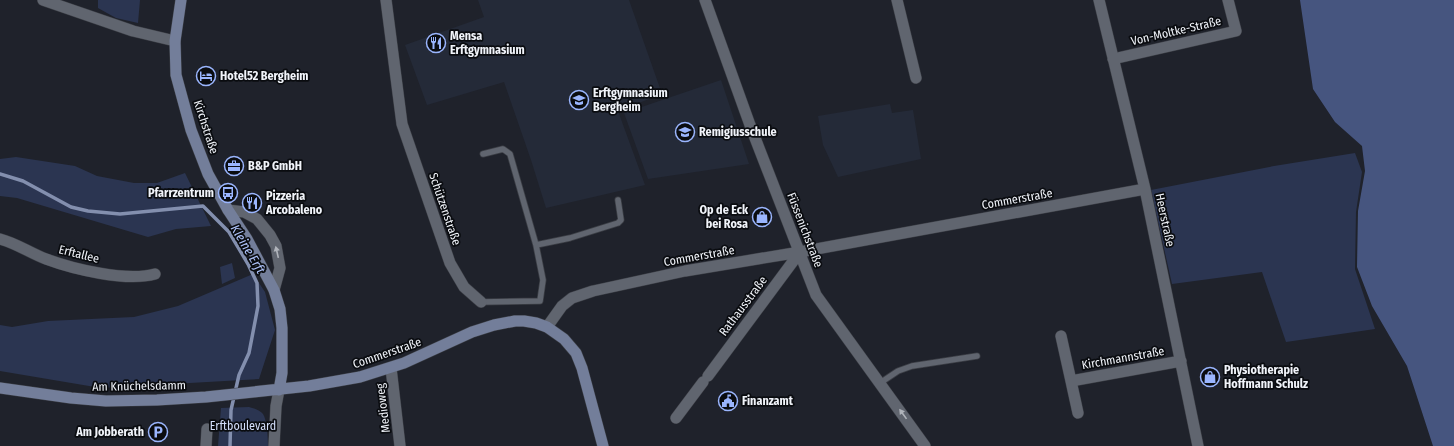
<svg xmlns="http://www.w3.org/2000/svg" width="1454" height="446" viewBox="0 0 1454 446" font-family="'Fira Sans Condensed',sans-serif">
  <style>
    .built { fill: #242a38 }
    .green { fill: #2b3551 }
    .forest { fill: #46557f }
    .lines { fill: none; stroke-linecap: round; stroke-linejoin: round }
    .stream { stroke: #838fae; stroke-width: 3.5 }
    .service-casing { stroke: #3c3f46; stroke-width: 7 }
    .minor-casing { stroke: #3c3f46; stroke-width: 12 }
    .secondary-casing { stroke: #3c3f46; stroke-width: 12 }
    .service { stroke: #60656f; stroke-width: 5.5 }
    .minor { stroke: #60656f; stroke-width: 11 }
    .secondary { stroke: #737e9a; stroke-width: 11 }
    .oneway { fill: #b0b4bb }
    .labels { text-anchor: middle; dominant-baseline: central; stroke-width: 3.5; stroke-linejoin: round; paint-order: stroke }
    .street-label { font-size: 12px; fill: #f1f4fa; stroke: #0a0c10 }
    .poi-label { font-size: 12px; font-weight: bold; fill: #f1f4fa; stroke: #0a0c10; text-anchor: start }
    .park-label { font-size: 12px; fill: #d3defa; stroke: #0a0c10 }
    .water-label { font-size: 13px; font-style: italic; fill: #afc4fb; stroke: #0a0c10 }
  </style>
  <rect width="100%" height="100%" fill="#1f222b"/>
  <path class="built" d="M478 0H629L662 94 618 111 645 185 546 208 531 160 504 82 427 105 405 45 484 17Z
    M721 80 749 164 648 179 624 113Z
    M890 104 892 113 913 110 921 159 838 177 823 145 818 116Z"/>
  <path class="green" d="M98 0H140L138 23 116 18 98 8Z
    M1355 153 1362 172 1356 212 1355 269 1375 329 1286 342 1262 272 1172 284 1151 190 1274 166Z
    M16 157 75 166 97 176 134 183H157L185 173 211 226 176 229 148 237 17 198 0 196V159Z
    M232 263 235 278 222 284 220 267Z
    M253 274 265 292 275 330 259 379 101 388 0 371V325L12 327 48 321 134 317 178 306Z
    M249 407C253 408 260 410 263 414 267 420 268 438 268 446H218L221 408Z"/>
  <path class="forest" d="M1300 0H1454V446H1433L1407 366 1372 306 1357 267 1358 211 1365 171 1362 146 1335 122 1313 89Z"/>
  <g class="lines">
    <path class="stream" d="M0 174 23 181 71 207 88 211 120 214 203 206 229 232 248 264 257 283 258 306 249 353 239 375 231 410 230 446"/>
    <g class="service-casing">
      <path id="service" d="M536 245 570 238 618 223 621 220 618 200
        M481 302 540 301 543 280 536 245 510 154 503 149 483 154
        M880 383 898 371 912 366 977 356"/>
    </g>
    <g class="minor-casing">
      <path id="minor" d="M43 0 133 31 175 41
        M386 0 402 124 450 263 464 287 481 302
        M705 0 750 125 816 295 925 446
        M897 0 916 78
        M1099 0 1145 189 1198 446
        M1113 59 1236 31 1228 0
        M228 210 244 212 257 219 270 235 276 246 280 268 274 290
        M0 239C16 243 30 253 46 259 73 269 126 282 155 274
        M547 327 562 306 572 298 593 291 685 271 800 252 1145 189
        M1061 336 1071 381 1181 361
        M391 368 400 446
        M708 376 800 252
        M1071 381 1078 413
        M676 418 703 382
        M206 446 207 429
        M274 446 276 406 279 390"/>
    </g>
    <g class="secondary-casing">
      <path id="secondary" d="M181 0 175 41 176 75 191 130 208 174 228 210 247 239 274 290 280 309 282 328V373L279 390
        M0 388 71 398 106 401 157 400 206 397 309 386 360 377 404 363 472 332 494 325 515 321H524L536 323 547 327 564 339 576 353 582 368 603 446"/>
    </g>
    <use href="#service" class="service"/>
    <use href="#minor" class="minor"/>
    <use href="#secondary" class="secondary"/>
  </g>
  <defs><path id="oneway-solid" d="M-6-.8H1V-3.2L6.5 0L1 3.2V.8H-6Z"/></defs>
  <g class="oneway">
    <use href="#oneway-solid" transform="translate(277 252) rotate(-103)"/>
    <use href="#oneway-solid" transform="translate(903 414) rotate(-126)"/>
  </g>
  <defs>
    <g id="restaurant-ring" transform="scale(1)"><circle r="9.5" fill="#0a0c10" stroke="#9ab5fd" stroke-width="1.5"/><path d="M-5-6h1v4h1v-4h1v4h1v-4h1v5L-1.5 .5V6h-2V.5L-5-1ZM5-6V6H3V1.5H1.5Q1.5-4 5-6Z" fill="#9ab5fd"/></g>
    <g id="hotel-ring" transform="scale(1)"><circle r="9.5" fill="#0a0c10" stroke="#9ab5fd" stroke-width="1.5"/><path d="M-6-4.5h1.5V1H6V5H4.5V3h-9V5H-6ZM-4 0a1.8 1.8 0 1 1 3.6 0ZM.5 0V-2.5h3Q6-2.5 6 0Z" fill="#9ab5fd"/></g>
    <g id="school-ring" transform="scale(1)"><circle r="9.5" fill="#0a0c10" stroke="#9ab5fd" stroke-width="1.5"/><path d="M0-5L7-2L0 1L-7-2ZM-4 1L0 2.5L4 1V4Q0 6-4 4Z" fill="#9ab5fd"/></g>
    <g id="office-ring" transform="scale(1)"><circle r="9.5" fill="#0a0c10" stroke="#9ab5fd" stroke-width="1.5"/><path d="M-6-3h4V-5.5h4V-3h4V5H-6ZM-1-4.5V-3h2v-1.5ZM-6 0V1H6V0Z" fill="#9ab5fd"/></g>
    <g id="bus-ring" transform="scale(1)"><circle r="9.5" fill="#0a0c10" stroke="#9ab5fd" stroke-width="1.5"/><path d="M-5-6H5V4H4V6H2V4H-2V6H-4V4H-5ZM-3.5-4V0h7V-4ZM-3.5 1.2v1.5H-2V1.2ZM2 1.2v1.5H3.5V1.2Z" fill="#9ab5fd"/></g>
    <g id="shop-ring" transform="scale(1)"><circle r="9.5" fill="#0a0c10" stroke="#9ab5fd" stroke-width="1.5"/><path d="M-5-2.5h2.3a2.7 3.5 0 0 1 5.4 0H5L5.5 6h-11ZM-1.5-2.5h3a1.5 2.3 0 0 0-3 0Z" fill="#9ab5fd"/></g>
    <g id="civic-ring" transform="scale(1)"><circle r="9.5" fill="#0a0c10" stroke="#9ab5fd" stroke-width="1.5"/><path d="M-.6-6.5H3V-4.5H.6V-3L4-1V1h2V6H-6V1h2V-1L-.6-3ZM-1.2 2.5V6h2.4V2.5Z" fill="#9ab5fd"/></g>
    <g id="parking-ring" transform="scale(1)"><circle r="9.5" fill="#0a0c10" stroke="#9ab5fd" stroke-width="1.5"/><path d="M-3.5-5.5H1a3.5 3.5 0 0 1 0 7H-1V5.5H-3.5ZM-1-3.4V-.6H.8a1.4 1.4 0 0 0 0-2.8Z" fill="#9ab5fd"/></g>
  </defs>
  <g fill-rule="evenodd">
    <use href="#restaurant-ring" x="436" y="43"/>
    <use href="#hotel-ring" x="206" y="76"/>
    <use href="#school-ring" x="579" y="100"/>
    <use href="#school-ring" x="685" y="132"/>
    <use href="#office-ring" x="234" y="166"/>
    <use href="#bus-ring" x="228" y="193"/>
    <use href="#restaurant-ring" x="252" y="203"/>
    <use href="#shop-ring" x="762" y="217"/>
    <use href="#shop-ring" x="1210" y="377"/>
    <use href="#civic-ring" x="728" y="401"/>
    <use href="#parking-ring" x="158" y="432"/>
  </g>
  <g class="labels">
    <g class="street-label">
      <text transform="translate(1176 31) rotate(-13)">Von-Moltke-Straße</text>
      <text transform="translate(206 127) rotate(72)">Kirchstraße</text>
      <text transform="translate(1017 199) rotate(-10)">Commerstraße</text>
      <text transform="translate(445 209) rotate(71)">Schützenstraße</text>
      <text transform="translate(1165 220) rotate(78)">Heerstraße</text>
      <text transform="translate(805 230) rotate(69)">Füssenichstraße</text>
      <text transform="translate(79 254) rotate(14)">Erftallee</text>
      <text transform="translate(699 256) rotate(-10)">Commerstraße</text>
      <text transform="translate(743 306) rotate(-53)">Rathausstraße</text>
      <text transform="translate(387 353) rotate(-19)">Commerstraße</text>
      <text transform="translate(1123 358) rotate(-10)">Kirchmannstraße</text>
      <text transform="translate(139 386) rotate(-1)">Am Knüchelsdamm</text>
      <text transform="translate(383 408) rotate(-97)">Medioweg</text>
    </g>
    <g class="poi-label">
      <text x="450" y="36">Mensa<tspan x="450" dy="14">Erftgymnasium</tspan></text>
      <text x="220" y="76">Hotel52 Bergheim</text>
      <text x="593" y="93">Erftgymnasium<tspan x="593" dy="14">Bergheim</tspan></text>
      <text x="699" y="132">Remigiusschule</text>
      <text x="248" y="166">B&amp;P GmbH</text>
      <text x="214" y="193" text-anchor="end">Pfarrzentrum</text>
      <text x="266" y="196">Pizzeria<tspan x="266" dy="14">Arcobaleno</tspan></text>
      <text x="748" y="210" text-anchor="end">Op de Eck<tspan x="748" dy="14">bei Rosa</tspan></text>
      <text x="1224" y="370">Physiotherapie<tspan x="1224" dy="14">Hoffmann Schulz</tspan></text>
      <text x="742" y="401">Finanzamt</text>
      <text x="144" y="432" text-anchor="end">Am Jobberath</text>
    </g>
    <g class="park-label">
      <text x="243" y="426">Erftboulevard</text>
    </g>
    <g class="water-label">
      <text transform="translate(248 249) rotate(59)">Kleine Erft</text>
    </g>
  </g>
</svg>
